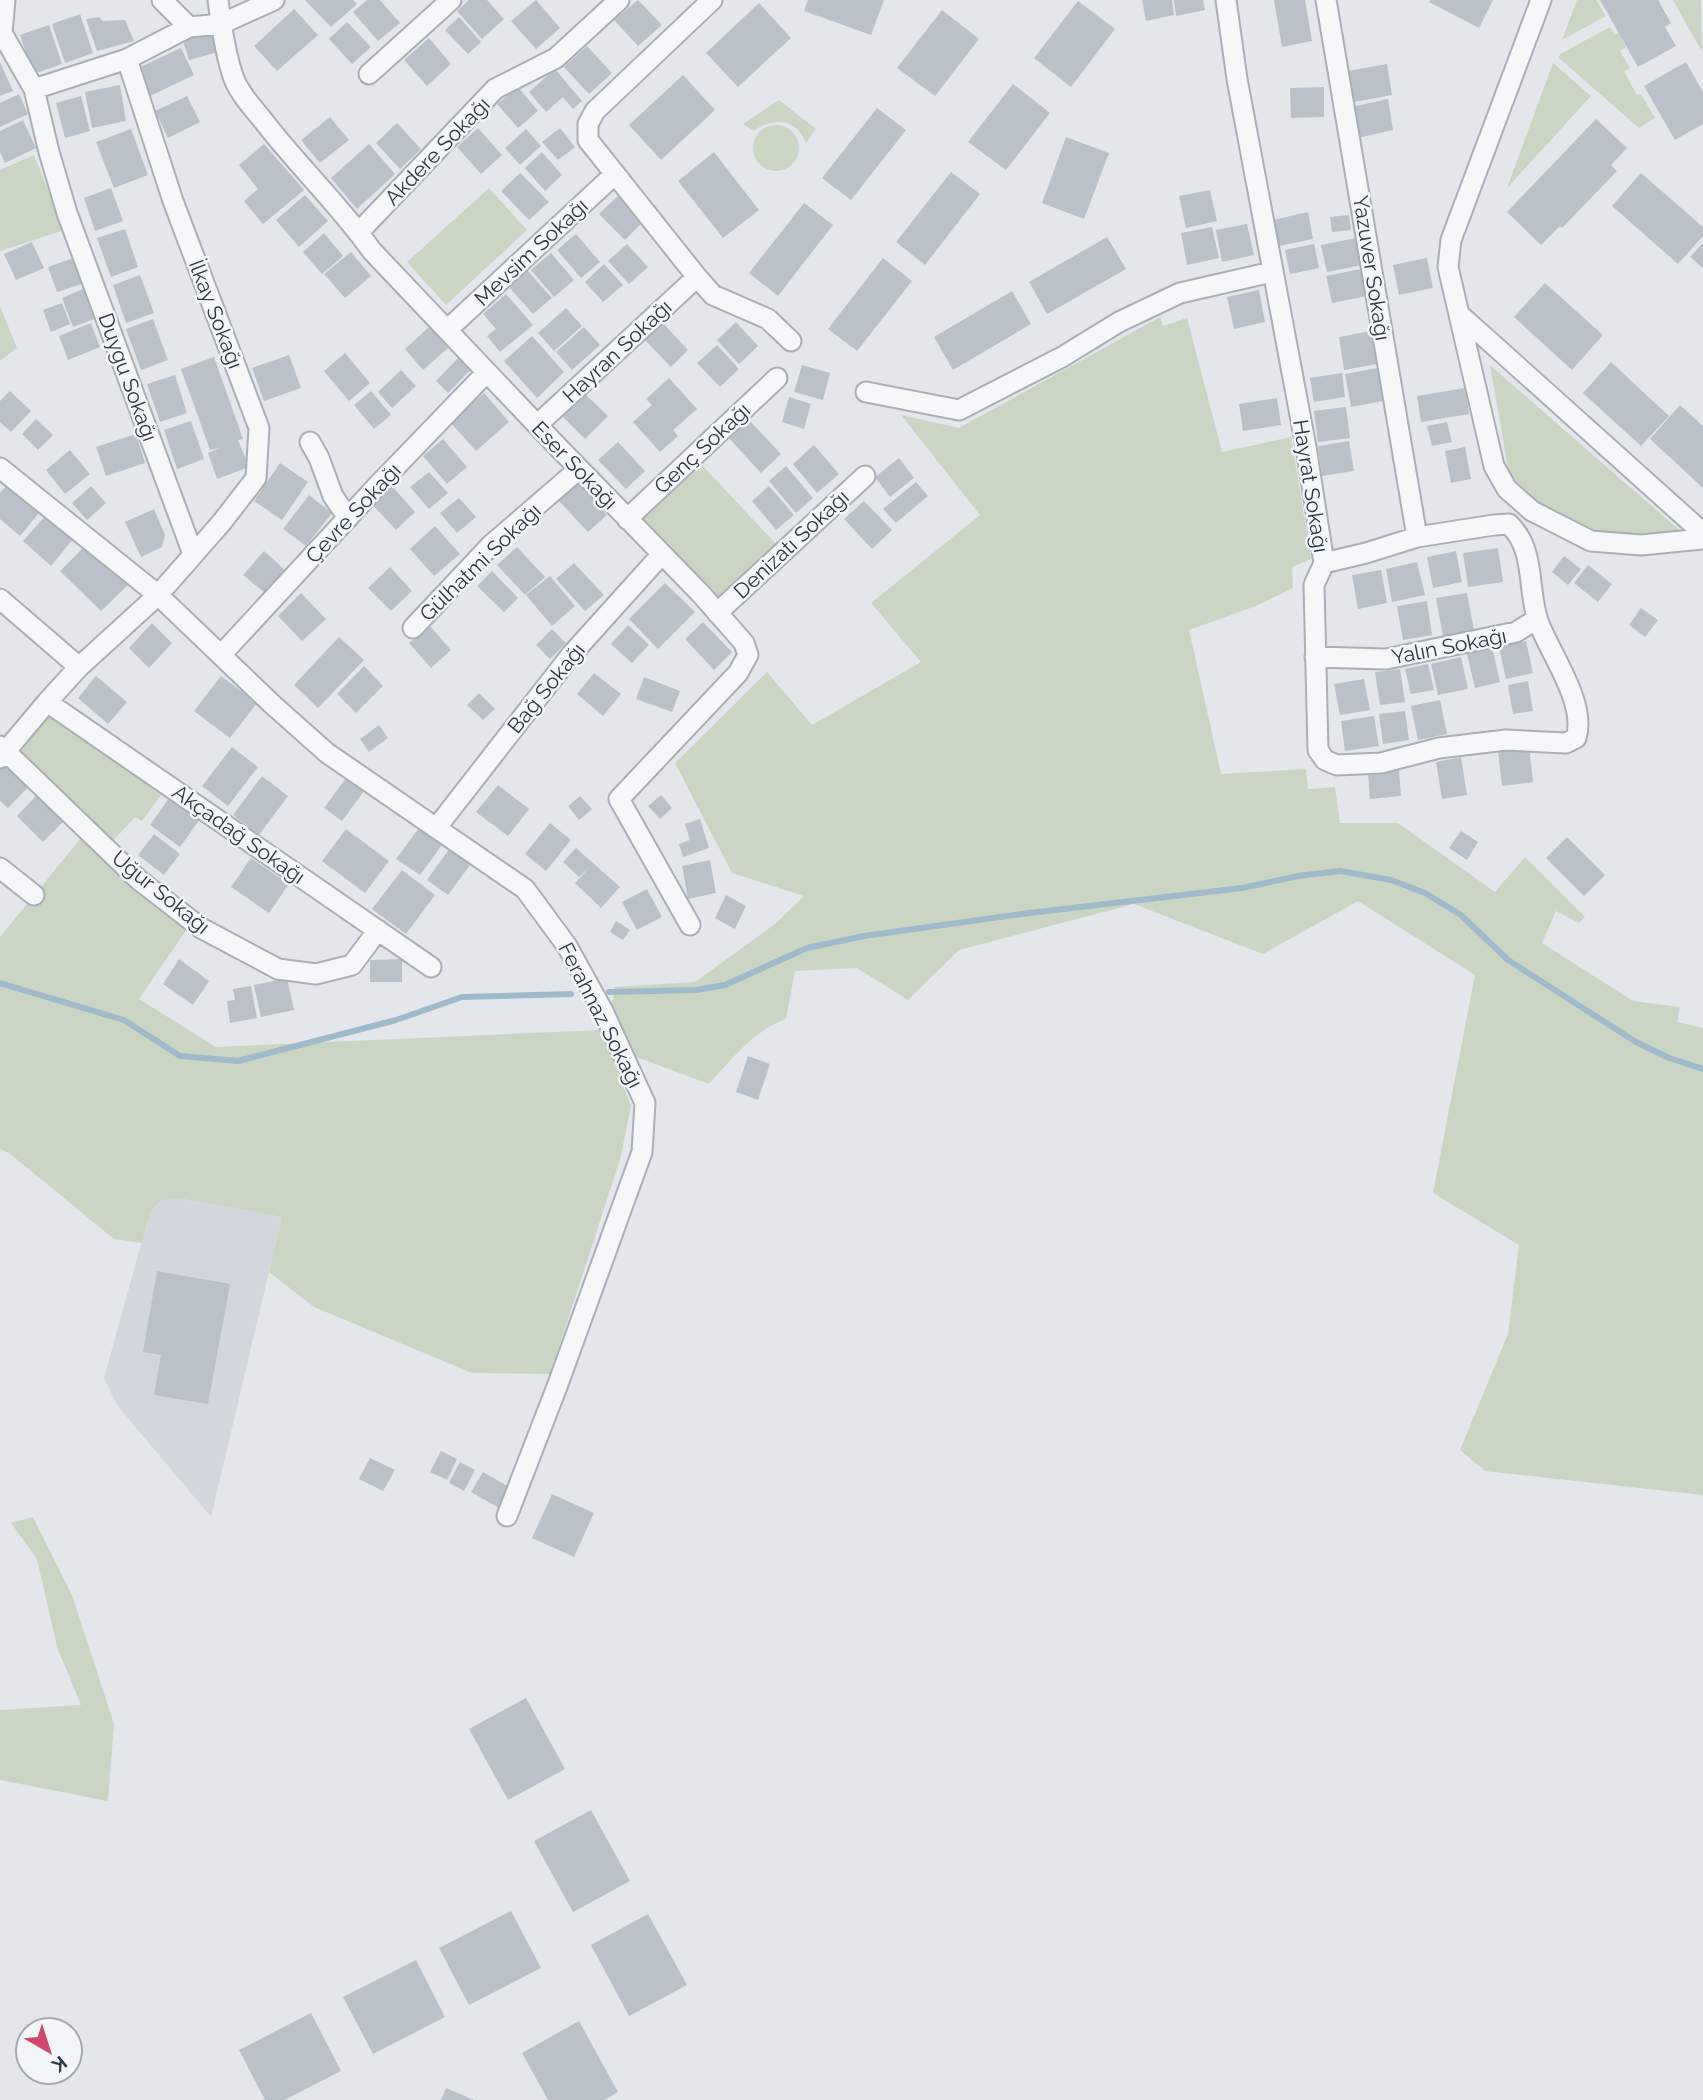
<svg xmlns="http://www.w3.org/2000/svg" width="1703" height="2100" viewBox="0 0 1703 2100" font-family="Raleway,sans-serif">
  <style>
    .built { fill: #d1d7dd }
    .green { fill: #cad5c4 }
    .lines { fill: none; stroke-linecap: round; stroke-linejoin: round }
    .stream { stroke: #9ebacb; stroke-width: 6 }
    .building { fill: #bac1c8 }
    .minor-casing { stroke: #a8afb5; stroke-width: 23 }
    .minor { stroke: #f6f7f9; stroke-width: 19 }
    .labels { text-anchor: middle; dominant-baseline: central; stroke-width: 5; stroke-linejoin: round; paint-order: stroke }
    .street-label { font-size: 21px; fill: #2b3743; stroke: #f3f6f8 }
  </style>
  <rect width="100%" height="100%" fill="#e3e7eb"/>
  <path class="built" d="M167 1198H178L282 1217 211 1517 117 1405 104 1378 150 1212 159 1203Z"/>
  <path class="green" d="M1577 0H1596L1606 16 1562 40Z
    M1673 0H1701L1702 52Z
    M1610 27 1615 35 1619 33 1626 47 1620 51 1630 68 1624 72 1637 95 1641 94 1655 118 1639 128 1559 58 1560 54Z
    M1553 63 1591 96 1507 188Z
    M779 100 816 129 806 143C797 118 772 117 754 131L743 124Z
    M753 148a23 23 0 1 1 46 0a23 23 0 1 1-46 0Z
    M34 155 64 230 0 251V170Z
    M489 188 527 230 446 305 407 262Z
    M0 306 17 348 0 361Z
    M1160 317 1163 326 1187 318 1222 452 1291 437 1311 559 1292 567 1293 588 1256 606 1189 630 1221 774 1306 769 1308 789 1335 787 1340 823H1398L1495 892 1525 857 1585 917 1579 923 1556 911 1542 943 1633 1001 1680 1007 1677 1022 1703 1028V1495L1485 1471 1460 1450 1508 1334 1519 1245 1433 1193 1475 975 1358 901 1263 954 1134 904 959 950 908 1000 857 968 795 971 786 1019C753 1031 732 1059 709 1084L634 1056 612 1003 615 987 695 982 775 924 804 896 732 873 675 763 767 672 812 725 921 662 871 603 980 515 901 415 959 428Z
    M1490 365 1671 523 1682 532 1622 537 1594 535 1546 510 1510 479Z
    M701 464 776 544 717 600 642 520Z
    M50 715 161 795 142 821 135 817 111 843 18 753Z
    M81 838 130 876 193 920 139 999 216 1047 601 1030 631 1106 620 1160 550 1374 472 1373 314 1307 269 1272 282 1217 178 1198C150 1197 148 1220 142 1243L114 1239 9 1153 0 1149V937Z
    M33 1517 72 1595 114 1724 108 1801 0 1780V1710L81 1705 57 1647 37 1559 11 1523Z"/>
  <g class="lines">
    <path class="stream" d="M0 983 124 1020 180 1056 238 1061 396 1020 462 997 571 994
      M609 992 696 990 725 985 807 948 864 936 1021 914 1242 888 1298 876 1340 871 1391 880 1425 893 1461 915 1508 960 1636 1042 1669 1058 1703 1069"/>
  </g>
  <path class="building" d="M305 0H353L357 4 331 27Z
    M367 0H380L400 23 378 41 353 12Z
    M469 0H487L504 19 482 39 457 11Z
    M536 0 560 28 536 49 511 21Z
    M638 0 662 25 638 46 614 20Z
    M808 0H884L871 35 804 11Z
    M1142 0H1172L1174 15 1146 21Z
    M1174 0H1203L1205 10 1176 16Z
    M1274 0H1305L1312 41 1282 47Z
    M1430 0H1493L1479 28 1429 2Z
    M1600 0H1658L1671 23 1665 27 1676 46 1638 67Z
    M1078 1 1115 29 1071 87 1034 58Z
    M759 3 791 38 738 87 706 53Z
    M294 9 318 35 277 71 254 46Z
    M942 10 979 39 935 96 897 68Z
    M80 14 93 53 65 63 52 24Z
    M99 17 103 21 125 20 134 41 97 51 86 19Z
    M459 17 481 42 468 54 445 30Z
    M347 22 371 47 352 64 329 39Z
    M49 25 62 64 33 74 20 35Z
    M212 32 218 52 189 60 183 41Z
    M429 38 451 64 427 86 404 60Z
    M587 46 612 73 589 94 564 67Z
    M181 48 194 75 148 97 134 70Z
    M0 62 13 91 0 96Z
    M1686 62 1703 92V124L1675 140 1644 86Z
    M1387 64 1392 95 1354 102 1348 71Z
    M555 69 582 101 573 109 563 97 546 112 529 92Z
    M683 75 715 110 661 160 629 125Z
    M1013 84 1050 113 1006 170 968 142Z
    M120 85 126 121 92 128 85 92Z
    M518 87 538 111 518 128 497 104Z
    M1324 87V117L1291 118 1290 88Z
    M19 94 28 114 0 127V103Z
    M81 96 90 131 65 138 56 103Z
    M187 96 200 122 168 138 155 111Z
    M1388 99 1393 130 1358 138 1352 107Z
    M877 108 906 130 851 200 822 178Z
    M330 117 349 140 320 163 301 140Z
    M1596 119 1627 148 1611 165 1617 171 1562 228 1560 226 1541 245 1507 212Z
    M23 120 36 148 5 163 0 152V131Z
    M397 123 421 149 400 169 376 143Z
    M478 128 502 155 481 174 457 147Z
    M560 128 575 147 558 160 542 142Z
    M131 129 148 175 114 188 96 142Z
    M526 129 541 146 520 165 505 148Z
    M1066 137 1109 153 1084 219 1042 203Z
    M264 144 304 190 263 224 244 201 258 189 239 165Z
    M369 144 395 174 357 209 331 178Z
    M542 152 562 175 545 191 525 168Z
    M714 152 759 210 723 238 678 181Z
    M951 172 980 194 925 265 896 242Z
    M520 173 549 202 529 220 501 191Z
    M1641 173 1703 227V236L1678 264 1612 206Z
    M111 188 123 221 95 231 84 198Z
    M1210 190 1217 221 1186 228 1179 196Z
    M621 193 646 219 625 240 599 214Z
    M305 195 328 221 299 247 276 220Z
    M804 203 833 225 778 296 749 273Z
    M1308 212 1313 239 1279 246 1273 220Z
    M1349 215 1351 230 1332 232 1330 217Z
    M1247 224 1254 255 1222 262 1216 230Z
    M1212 227 1219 258 1187 265 1181 233Z
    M125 229 138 267 111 277 97 238Z
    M324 233 343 256 322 274 303 252Z
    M576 234 600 262 581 278 557 250Z
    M1107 237 1126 269 1047 314 1029 282Z
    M1356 238 1362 265 1327 272 1321 245Z
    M32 242 44 268 16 280 4 254Z
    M1703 243V268L1690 257Z
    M627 244 648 267 629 284 608 261Z
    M1314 244 1319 268 1290 274 1285 250Z
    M351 252 371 276 345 298 324 274Z
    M551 253 574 280 554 297 531 270Z
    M76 257 85 283 57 292 48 267Z
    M883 258 912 281 857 351 828 329Z
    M1427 258 1433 288 1399 295 1393 265Z
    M604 264 623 285 603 302 585 282Z
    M526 269 552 298 533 314 507 285Z
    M1361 269 1367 296 1332 303 1326 276Z
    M140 275 154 313 126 323 113 285Z
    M1545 283 1603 335 1572 370 1514 317Z
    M85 288 97 318 73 327 62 298Z
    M1259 290 1265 322 1234 329 1227 297Z
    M1012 291 1031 324 953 370 934 337Z
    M506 294 533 325 500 352 487 336 496 329 483 314Z
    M62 303 70 324 51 332 43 310Z
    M566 308 582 326 554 351 538 333Z
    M153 319 168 360 141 370 126 329Z
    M661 321 688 350 671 367 643 338Z
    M736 322 758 346 739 364 717 340Z
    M91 323 100 347 68 360 59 336Z
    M429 327 448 348 423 370 405 349Z
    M584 327 600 345 572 370 556 352Z
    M1371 331 1377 364 1344 370 1339 337Z
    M532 336 564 372 537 398 504 361Z
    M717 345 739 369 720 387 697 363Z
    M345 353 370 383 349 401 324 371Z
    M289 355 301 388 264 401 252 368Z
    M214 357 243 439 238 440 249 467 217 479 208 453 220 448 210 450 181 369Z
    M459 357 471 369 448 393 436 381Z
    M1611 362 1669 416 1641 446 1583 393Z
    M802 365 830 373 823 400 794 392Z
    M1378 368 1383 401 1351 407 1345 374Z
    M401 370 416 386 392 408 378 392Z
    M1342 373 1345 397 1314 402 1310 378Z
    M175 375 187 413 160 422 147 384Z
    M669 378 697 409 673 430 678 436 660 452 633 422 652 405 646 399Z
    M1465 388 1469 414 1421 422 1417 396Z
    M10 391 31 411 11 432 0 422V401Z
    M371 391 391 415 374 429 354 405Z
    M484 393 509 422 476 451 451 423Z
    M585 394 608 416 585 439 563 417Z
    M789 397 811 404 804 429 782 422Z
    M1277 398 1281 425 1243 431 1239 404Z
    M1680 405 1703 426V488L1650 439Z
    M1346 407 1350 438 1318 442 1314 411Z
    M36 419 53 435 38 450 22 434Z
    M748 419 781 454 761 473 728 437Z
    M191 421 204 459 177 469 164 430Z
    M1447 422 1452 442 1432 446 1427 426Z
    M136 434 145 463 106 476 96 447Z
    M443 439 467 467 447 484 423 456Z
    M1349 441 1354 471 1322 476 1318 446Z
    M618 442 645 471 626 489 598 460Z
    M814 445 839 474 817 493 793 464Z
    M1465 447 1471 479 1451 483 1445 451Z
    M70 450 90 474 65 494 46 470Z
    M899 458 914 478 890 497 875 477Z
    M280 463 308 482 282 520 254 501Z
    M786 466 813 498 796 513 769 481Z
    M429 472 448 493 429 509 410 487Z
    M916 482 928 496 896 523 883 509Z
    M390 484 415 512 396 530 370 502Z
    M579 484 607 515 588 532 559 501Z
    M7 485 39 513 20 536 0 519V493Z
    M91 486 106 503 87 520 72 503Z
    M769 486 794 515 776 530 752 501Z
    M309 495 332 513 306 546 283 529Z
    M459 498 476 517 457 533 440 513Z
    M864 501 892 530 872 549 844 519Z
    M154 509 165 535 162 547 141 557 125 522Z
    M46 515 73 539 51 566 23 541Z
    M435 526 460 554 434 576 410 549Z
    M87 544 128 585 101 611 60 571Z
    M517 547 545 577 525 595 497 565Z
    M1498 548 1503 582 1468 587 1463 553Z
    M264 551 285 570 265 593 243 575Z
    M1456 551 1462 582 1433 588 1427 557Z
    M1564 556 1581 569 1568 585 1552 572Z
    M1417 562 1425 595 1392 602 1386 569Z
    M574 563 604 595 585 611 556 579Z
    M1588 565 1612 584 1598 602 1574 583Z
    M390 567 412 591 391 611 368 588Z
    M1381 570 1387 603 1358 609 1352 575Z
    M492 571 518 598 504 612 477 586Z
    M550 576 575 606 552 626 526 595Z
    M665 583 695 612 658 649 629 619Z
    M301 593 326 619 302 641 278 616Z
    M1467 593 1474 630 1443 636 1436 598Z
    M1427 601 1432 635 1403 640 1397 606Z
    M1641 608 1658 620 1645 637 1629 625Z
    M703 622 732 652 714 670 685 639Z
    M152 623 172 643 149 668 129 648Z
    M628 625 649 645 632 663 611 644Z
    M430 626 451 650 431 668 409 643Z
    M552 629 566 643 550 659 536 645Z
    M339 637 364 660 318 708 294 685Z
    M1526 641 1533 673 1506 679 1499 647Z
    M1492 647 1500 682 1475 688 1467 654Z
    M1461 657 1468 689 1438 695 1431 664Z
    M1428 664 1434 690 1411 694 1405 669Z
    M364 666 383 686 356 713 337 694Z
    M1400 669 1405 702 1380 705 1375 672Z
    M594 673 621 694 603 716 577 694Z
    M96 676 127 702 108 724 78 698Z
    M221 676 257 703 230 738 194 711Z
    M644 677 680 691 672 712 636 699Z
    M1364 679 1370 710 1340 715 1334 684Z
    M1528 681 1533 711 1513 714 1508 685Z
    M479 693 495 709 483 720 467 705Z
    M1440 700 1447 734 1418 740 1411 706Z
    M1405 711 1409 740 1383 744 1379 714Z
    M1374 716 1379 746 1345 751 1341 721Z
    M379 725 388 738 369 752 360 739Z
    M232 747 258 767 228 806 202 786Z
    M1529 747 1533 782 1502 786 1498 751Z
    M1461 757 1467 795 1442 799 1436 762Z
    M6 763 29 786 8 808 0 801V769Z
    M1399 770 1401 796 1370 799 1368 773Z
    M349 774 367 787 342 821 324 808Z
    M262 776 288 796 259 835 233 815Z
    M498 785 529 809 508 836 476 812Z
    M38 794 64 821 43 842 17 816Z
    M661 795 672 808 660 819 648 806Z
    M580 796 592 809 579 820 568 806Z
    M170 797 200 819 180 847 150 825Z
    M700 819 709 848 683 857 679 844 690 840 685 824Z
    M550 823 571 840 546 871 525 854Z
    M422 824 445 841 420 875 396 859Z
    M346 829 389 861 365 893 322 861Z
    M1461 831 1478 842 1467 860 1449 848Z
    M154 834 180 854 164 875 138 855Z
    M1567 837 1605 875 1584 896 1546 858Z
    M452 845 473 861 448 895 427 880Z
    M576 848 620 887 601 908 575 883 590 867 579 877 563 862Z
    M251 858 289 884 269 913 231 887Z
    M710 860 716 893 688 899 682 866Z
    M402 870 435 895 406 934 372 909Z
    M647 889 662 917 637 930 622 902Z
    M726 895 746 906 735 929 715 918Z
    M616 921 630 930 623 940 610 932Z
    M179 959 209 981 193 1005 163 984Z
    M402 959V982H370V960Z
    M287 978 294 1010 261 1017 254 985Z
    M251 986 257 1018 230 1023 227 1001 235 1000 233 989Z
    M748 1056 770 1064 758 1100 736 1092Z
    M157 1271 230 1284 208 1404 154 1395 161 1355 143 1352Z
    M441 1451 457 1459 447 1480 430 1472Z
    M370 1458 395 1470 383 1491 359 1479Z
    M460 1462 475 1470 464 1491 449 1483Z
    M483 1472 511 1488 499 1508 471 1492Z
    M552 1494 594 1513 574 1557 532 1538Z
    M526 1698 565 1769 508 1800 469 1729Z
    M591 1810 630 1881 573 1912 534 1841Z
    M511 1911 541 1968 469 2005 439 1948Z
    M648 1914 687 1985 629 2016 591 1945Z
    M416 1960 445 2017 373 2054 343 1997Z
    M311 2013 341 2071 284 2100H265L239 2050Z
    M579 2021 618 2092 604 2100H548L522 2053Z
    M446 2088 474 2100H441Z"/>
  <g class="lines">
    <g class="minor-casing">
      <path id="minor" d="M5 0 2 33 34 89
        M162 0 189 27
        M218 0C221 24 226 57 234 79 240 94 252 107 262 119 297 165 339 204 372 251L558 447 701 594 744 643 748 655 738 673 619 799 690 925
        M712 0 595 111 588 124V140L697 277 713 295 768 319 791 341
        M1226 0 1237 79 1306 447 1324 563 1314 585 1318 750 1325 760 1337 765 1381 763 1439 748 1506 740 1566 743 1576 738C1587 703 1550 654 1538 621 1527 588 1536 550 1509 524L1494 525 1417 537 1366 553 1324 563
        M1326 0 1417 537
        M1541 0 1451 240 1448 267 1494 466 1507 489 1532 511 1591 541 1641 545 1703 539
        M369 74 451 0
        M359 232 495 89 556 58 619 0
        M1459 314 1703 533
        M447 330 615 174
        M866 392 959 410 1062 357 1119 322 1180 293 1272 272
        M537 425 697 277
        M310 442 319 458 333 496 348 518
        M0 468 158 595 273 705 327 753 525 889 567 946 603 1011 645 1103 642 1152 558 1384 507 1516
        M627 519 777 378
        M193 554 67 213 49 152 34 89 127 59 189 27 221 24 274 0
        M0 599 79 667
        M717 613 865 476
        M413 628 491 545 579 469
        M221 655 378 485 487 372
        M1315 657 1386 659 1516 632 1537 619
        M47 702 431 967
        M0 746 139 880 201 928 278 969 316 974 352 965 378 930
        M0 758 47 702 79 667 158 595 222 522 256 478 259 428 173 201 127 59
        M437 827 571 655 662 554
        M0 868 34 895"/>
    </g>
    <use href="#minor" class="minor"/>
  </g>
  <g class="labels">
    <g class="street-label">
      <text transform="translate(437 151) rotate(-46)">Akdere Sokağı</text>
      <text transform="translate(531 252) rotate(-43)">Mevsim Sokağı</text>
      <text transform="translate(1372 268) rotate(81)">Yazuver Sokağı</text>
      <text transform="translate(216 314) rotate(69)">İlkay Sokağı</text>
      <text transform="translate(617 351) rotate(-43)">Hayran Sokağı</text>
      <text transform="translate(128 377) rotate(70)">Duygu Sokağı</text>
      <text transform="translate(702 448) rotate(-43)">Genç Sokağı</text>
      <text transform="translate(575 465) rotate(46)">Eser Sokağı</text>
      <text transform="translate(1311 486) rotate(81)">Hayrat Sokağı</text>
      <text transform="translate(353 513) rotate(-47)">Çevre Sokağı</text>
      <text transform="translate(791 544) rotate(-43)">Denizatı Sokağı</text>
      <text transform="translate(480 562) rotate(-44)">Gülhatmi Sokağı</text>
      <text transform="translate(1449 646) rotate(-11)">Yalın Sokağı</text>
      <text transform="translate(546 688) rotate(-51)">Bağ Sokağı</text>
      <text transform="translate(239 834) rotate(35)">Akçadağ Sokağı</text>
      <text transform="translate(161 892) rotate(39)">Uğur Sokağı</text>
      <text transform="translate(601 1015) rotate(63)">Ferahnaz Sokağı</text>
    </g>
  </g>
  <g transform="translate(49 2051) rotate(141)"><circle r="33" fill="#f3f6f8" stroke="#a3aab0" stroke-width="2"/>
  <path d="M0-5L12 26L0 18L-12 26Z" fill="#cf496e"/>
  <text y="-10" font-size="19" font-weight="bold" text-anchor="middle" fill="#2b3743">K</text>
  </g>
</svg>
